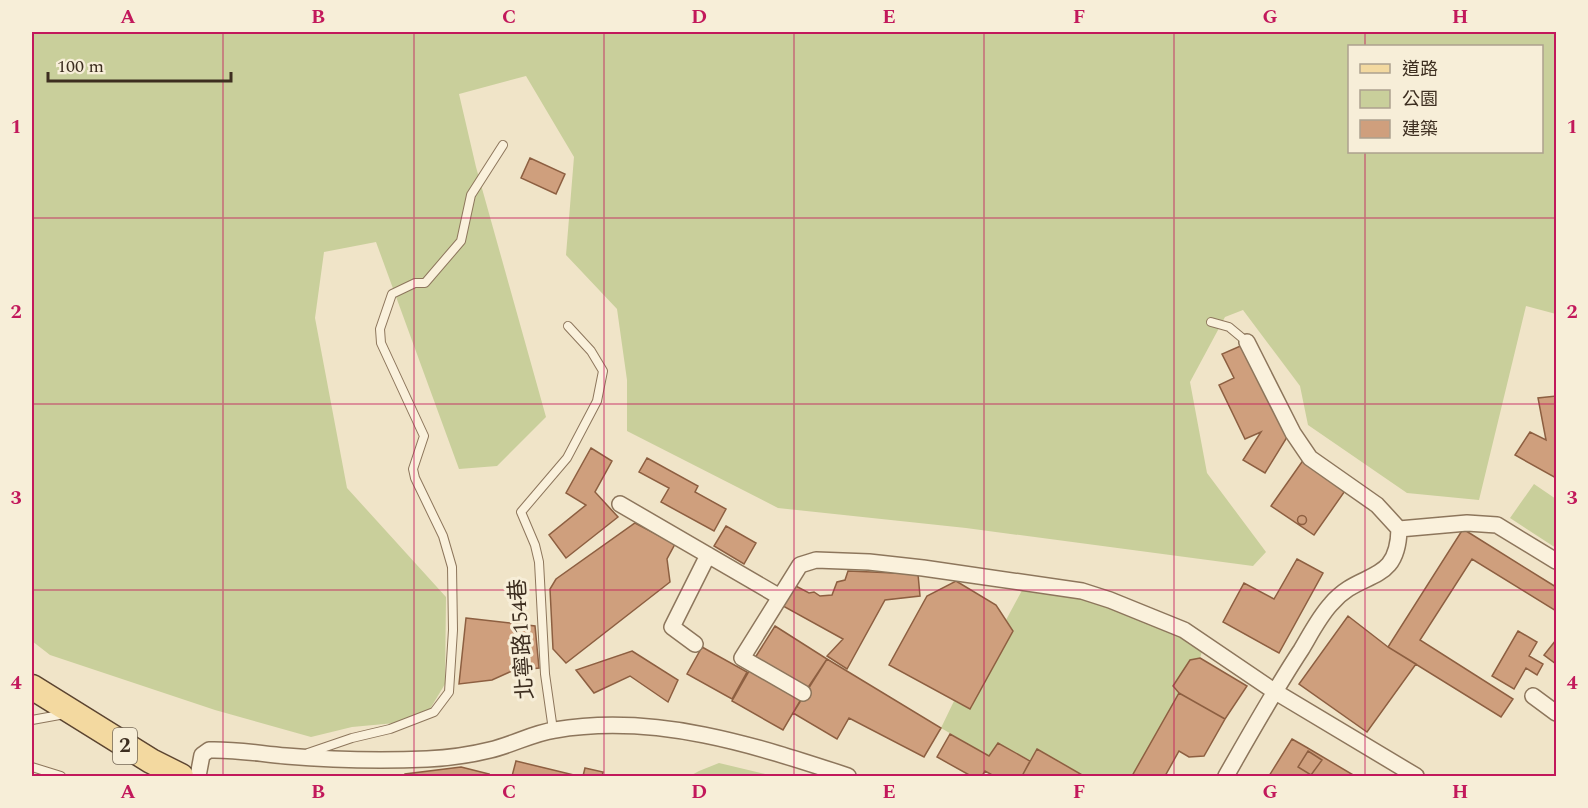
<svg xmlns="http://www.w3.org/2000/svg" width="1588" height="808" viewBox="0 0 1588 808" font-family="Spectral,'Noto Sans TC',serif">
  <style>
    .green { fill: #c9cf9b; fill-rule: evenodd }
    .building { fill: #cf9f7d; stroke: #8d5f41; stroke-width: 1.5 }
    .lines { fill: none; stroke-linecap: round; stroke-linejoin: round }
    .service-casing { stroke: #8d765c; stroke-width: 10 }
    .minor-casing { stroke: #8d765c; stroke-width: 18 }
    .primary-casing { stroke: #5b4430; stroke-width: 27 }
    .service { stroke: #faf1dc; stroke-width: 8 }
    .minor { stroke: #faf1dc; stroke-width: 15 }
    .primary { stroke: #f3d9a0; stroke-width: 24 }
    .grid { fill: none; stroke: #c2185b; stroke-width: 1.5; stroke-opacity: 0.55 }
    .labels { text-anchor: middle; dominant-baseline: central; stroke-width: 6; stroke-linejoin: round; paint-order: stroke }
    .shield { fill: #f7eed8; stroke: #756857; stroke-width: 1.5 }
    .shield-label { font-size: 21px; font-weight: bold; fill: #3d2e20 }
    .street-label { font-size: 22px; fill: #3d2e20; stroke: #f7eed8 }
    .neatline { fill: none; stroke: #c2185b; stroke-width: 2 }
    .grid-label { font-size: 20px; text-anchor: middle; font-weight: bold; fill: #c2185b }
  </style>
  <rect width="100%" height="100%" fill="#f0e4c8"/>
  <path class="green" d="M32 32H1556V314L1526 306 1479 500 1407 493 1308 425 1300 386 1243 310 1225 317 1190 382 1207 473 1266 552 1253 566 966 528 778 508 627 431V380L617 309 566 255 574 157 526 76 459 94 476 167 546 417 497 466 459 469 376 242 324 252 315 318 347 488 446 597 445 684 430 709 406 722 352 727 311 737 215 710 50 655 32 641ZM1350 46H1542V152H1350Z
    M1534 484 1556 499V548L1510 518Z
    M1026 583 1087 592 1204 645 1200 658 1190 660 1173 686 1179 693 1132 776H1084L1037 749 1030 760 998 744 989 756 941 728 954 701 970 709 1013 631 1006 620Z
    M719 763 774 776H690L699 771Z"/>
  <path class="building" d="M530 158 565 174 556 194 521 178Z
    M1245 344 1289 434 1265 473 1243 460 1261 432 1245 439 1219 385 1234 378 1222 354Z
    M1556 396V478L1515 455 1530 432 1546 440 1538 398Z
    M591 448 612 461 595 492 618 517 566 558 549 535 586 505 566 493Z
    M647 458 698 486 695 492 726 509 714 531 661 502 669 488 639 472Z
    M1304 459 1347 488 1314 535 1271 506Z
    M1297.5 520a4.5 4.5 0 1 1 9 0a4.5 4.5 0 1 1-9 0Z
    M635 523 675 544 667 559 670 582 566 663 553 649 550 589 556 579Z
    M726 526 756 543 744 564 714 546Z
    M1463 529 1556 587V611L1472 559 1420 640 1513 699 1501 717 1388 647Z
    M1297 559 1323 573 1279 653 1223 622 1244 583 1274 599Z
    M848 571 918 574 920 596 885 600 847 669 827 656 843 639 783 606 794 585 809 593 814 592 820 596 832 595 837 582 845 580Z
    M956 581 996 605 1013 631 970 709 889 665 927 596Z
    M1348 616 1388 647 1416 664 1367 732 1299 684Z
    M466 618 535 626 539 668 512 671 492 680 459 684Z
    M775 626 827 659 805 692 753 661Z
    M1518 631 1537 642 1529 656 1543 664 1537 675 1526 668 1514 689 1492 676Z
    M1556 640V664L1544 655Z
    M702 647 747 672 732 699 687 674Z
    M632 651 678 680 668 702 630 676 594 693 576 670Z
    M1200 658 1247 686 1225 719 1179 693 1173 686 1190 660Z
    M827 659 941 728 924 757 849 718 837 739 793 713Z
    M752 666 803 696 783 730 732 701Z
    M1179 693 1225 719 1204 756 1189 757 1179 751 1165 776H1132Z
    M950 734 989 756 998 743 1030 761 1022 776H994L985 771 982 776H971L937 757Z
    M1292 739 1306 747 1355 776H1269Z
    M1037 749 1084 776H1022Z
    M1308 751 1322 760 1311 775 1298 767Z
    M516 761 578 776H512Z
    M461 767 489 774 488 776H405V774Z
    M585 768 603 772 602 776H583Z"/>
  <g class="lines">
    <g class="service-casing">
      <path id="service" d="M1211 322 1229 327 1247 342
        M32 720 65 714
        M553 730 545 674 539 562 535 545 521 512 567 458 597 401 603 371 591 351 568 326
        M308 753 352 738 390 729 434 712 449 692 453 630 452 567 443 536 415 478 413 469 424 436 381 343 380 329 392 294 415 283H425L461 241 471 195 503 145
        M32 767 61 776"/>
    </g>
    <g class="minor-casing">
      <path id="minor" d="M1247 342 1293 433 1310 458 1377 505 1399 529 1467 523 1497 525 1556 561
        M620 504 780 597
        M695 644 672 627 708 555
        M803 693 742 658 800 565 816 560 869 562 923 568 1082 591 1110 600 1184 630 1274 691 1416 776
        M1533 696 1556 713
        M198 776 202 755 209 750C235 749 261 754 286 756 334 760 380 761 427 759 448 758 470 755 490 750 512 745 533 733 555 730 656 713 754 745 848 776
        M1226 776C1250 734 1274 691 1301 650 1310 635 1319 617 1331 604 1360 569 1398 586 1399 529"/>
    </g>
    <g class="primary-casing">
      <path id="primary" d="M32 687 151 761 181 776"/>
    </g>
    <use href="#service" class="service"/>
    <use href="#minor" class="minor"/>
    <use href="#primary" class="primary"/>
  </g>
  <path class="grid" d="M223 32V776M414 32V776M604 32V776M794 32V776M984 32V776M1174 32V776M1365 32V46M1365 152V776M32 218H1556M32 404H1556M32 590H1556"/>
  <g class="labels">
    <rect class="shield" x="113" y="728" width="24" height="36" rx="4.5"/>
    <g class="shield-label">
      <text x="125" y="746">2</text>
    </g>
    <g class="street-label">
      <text transform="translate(522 639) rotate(-94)">北寧路154巷</text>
    </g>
  </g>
  <rect width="1588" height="808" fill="none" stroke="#f7eed8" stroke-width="66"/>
  <rect x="1348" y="45" width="195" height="108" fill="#f7eed8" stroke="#ada18e" stroke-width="1.5"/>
  <rect x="1360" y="64" width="30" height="9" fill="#f3d9a0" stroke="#ada18e" stroke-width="1.5"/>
  <text x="1402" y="75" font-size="18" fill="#3d2e20">道路</text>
  <rect x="1360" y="90" width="30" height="18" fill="#c9cf9b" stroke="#ada18e" stroke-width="1.5"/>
  <text x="1402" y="105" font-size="18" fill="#3d2e20">公園</text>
  <rect x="1360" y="120" width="30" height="18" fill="#cf9f7d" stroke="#ada18e" stroke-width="1.5"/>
  <text x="1402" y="135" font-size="18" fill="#3d2e20">建築</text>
  <path d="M48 72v9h183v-9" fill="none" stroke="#3d2e20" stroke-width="3"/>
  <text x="57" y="72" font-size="18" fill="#3d2e20" stroke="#f7eed8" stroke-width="4.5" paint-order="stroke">100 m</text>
  <rect x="33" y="33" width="1522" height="742" class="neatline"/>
  <g class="grid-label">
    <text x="128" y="23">A</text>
    <text x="318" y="23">B</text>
    <text x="509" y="23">C</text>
    <text x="699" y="23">D</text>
    <text x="889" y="23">E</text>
    <text x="1079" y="23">F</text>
    <text x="1270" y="23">G</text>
    <text x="1460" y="23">H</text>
    <text x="16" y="133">1</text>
    <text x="1572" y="133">1</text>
    <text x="16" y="318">2</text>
    <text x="1572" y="318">2</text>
    <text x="16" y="504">3</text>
    <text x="1572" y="504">3</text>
    <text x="16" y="689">4</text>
    <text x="1572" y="689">4</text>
    <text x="128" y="798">A</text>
    <text x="318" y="798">B</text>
    <text x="509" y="798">C</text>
    <text x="699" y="798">D</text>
    <text x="889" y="798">E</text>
    <text x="1079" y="798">F</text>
    <text x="1270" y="798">G</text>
    <text x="1460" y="798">H</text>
  </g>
</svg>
